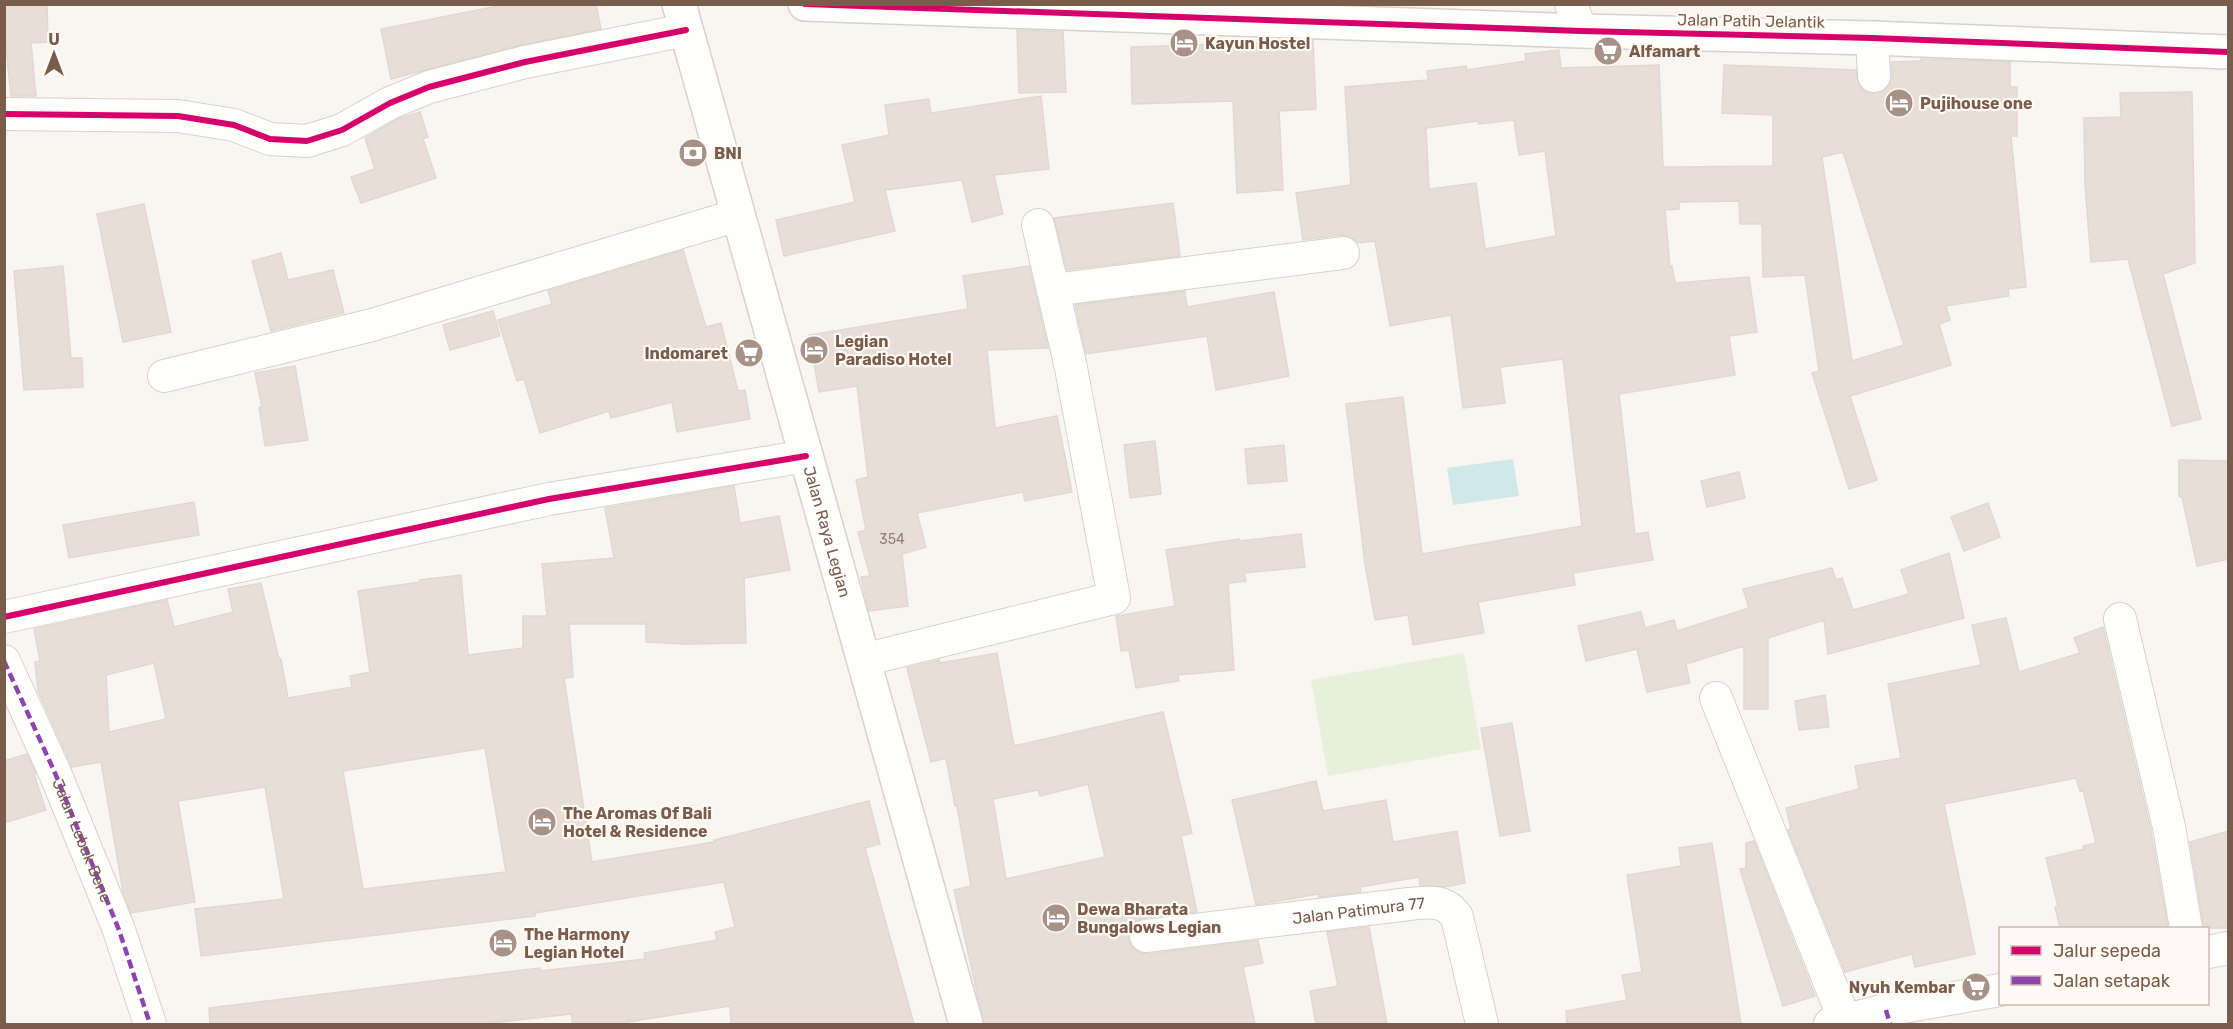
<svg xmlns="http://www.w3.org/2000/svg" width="2233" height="1029" viewBox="0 0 2233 1029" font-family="Rubik,sans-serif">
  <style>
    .green { fill: #e7f0db }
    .water { fill: #d0e8ea }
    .building { fill: #e6ded7; stroke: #e2d8d2; stroke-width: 1.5; fill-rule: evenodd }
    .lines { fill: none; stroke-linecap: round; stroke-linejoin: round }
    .minor-casing { stroke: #d7d1cb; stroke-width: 34 }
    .tertiary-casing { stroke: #d7d1cb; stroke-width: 36 }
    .secondary-casing { stroke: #d9d2cb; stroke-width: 36 }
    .minor { stroke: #fefefd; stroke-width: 32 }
    .tertiary { stroke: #fefefd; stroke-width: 33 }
    .secondary { stroke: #fefefd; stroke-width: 33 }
    .quiet { stroke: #8e44ad; stroke-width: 4.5; stroke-dasharray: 9 4.5; stroke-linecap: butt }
    .cycleway-casing { stroke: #fffaf3; stroke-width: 10 }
    .cycleway { stroke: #d6006c; stroke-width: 6 }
    .labels { text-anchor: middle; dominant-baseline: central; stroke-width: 4.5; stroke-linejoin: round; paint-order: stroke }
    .number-label { font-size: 14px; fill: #977e72 }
    .street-label { font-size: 16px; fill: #7a5c4d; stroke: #fffaf3 }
    .poi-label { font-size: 16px; font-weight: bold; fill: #7a5c4d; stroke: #fffaf3; text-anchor: start }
  </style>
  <rect width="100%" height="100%" fill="#f9f5f0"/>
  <path class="green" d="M1464 653 1481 749 1328 776 1311 680Z"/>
  <path class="water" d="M1513 459 1519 496 1453 505 1447 468Z"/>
  <path class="building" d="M4 4H47L48 42 31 43 36 96H11L4 29Z
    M508 4H596L601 29 521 45 391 79 381 29Z
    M1017 30 1063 32 1066 92 1019 93Z
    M1313 41 1316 109 1279 111 1283 190 1237 193 1233 101 1132 104 1131 47Z
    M1559 50 1561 68 1659 65 1663 167H1676L1773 166V115L1722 113 1724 65 1856 70 1859 86 1865 92 1874 94 1883 91 1890 85 1892 75 1891 62 1921 61V59L2010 62V87H2017V136H2011L2026 287 2008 289 2009 296 1946 306 1950 320 1939 324 1951 365 1850 396 1877 480 1849 489 1812 373 1819 371 1805 275 1763 277 1762 224H1740L1739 201 1679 202V209L1665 210 1670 267 1672 266 1675 283 1749 277 1757 332 1729 336 1735 375 1619 394 1635 534 1648 532 1653 560 1573 573 1575 585 1478 602 1484 633 1413 645 1408 615 1375 620 1365 564 1346 404 1403 397 1422 554 1582 526 1563 359 1500 367 1505 403 1463 408 1451 315 1390 326 1375 241 1358 243 1350 237 1341 235 1303 240 1296 193 1351 185 1345 87 1428 80 1427 71 1466 66 1467 70 1526 61 1525 54ZM1514 120 1519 155 1545 151 1556 236 1485 249 1476 183 1429 189 1426 128 1478 121 1479 124ZM1843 152 1904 345 1852 361 1822 157Z
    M2192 92 2195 263 2163 274 2201 419 2172 426 2128 259 2091 262 2085 184 2084 118 2121 117 2120 93Z
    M1041 96 1049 169 994 175 1003 214 972 222 962 180 885 190 895 231 784 256 776 220 855 202 842 145 889 135 885 105 929 99 931 113Z
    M420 112 428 137 423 139 436 178 361 203 351 177 375 169 365 138 398 119Z
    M1173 203 1180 256 1067 270 1054 218Z
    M144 204 171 332 123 342 97 214Z
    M683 250 706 327 721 323 738 391 745 390 750 419 677 432 672 402 611 418 609 411 540 433 524 379 517 381 498 320 552 304 548 291Z
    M281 253 288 280 333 270 344 313 271 331 252 261Z
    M63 266 71 358H82L83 387 24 390 14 271Z
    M1029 266 1048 348 987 350 995 428 1057 416 1072 492 1025 501 1023 492 917 513 926 547 902 554 908 606 869 611 861 577 870 576 858 532 866 530 856 480 868 477 857 386 819 392 809 335 968 309 963 276Z
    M1185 291 1187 307 1274 292 1289 376 1216 390 1207 336 1086 354 1075 305Z
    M493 311 500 336 450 350 443 325Z
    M295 366 308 440 265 446 259 407H262L255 373Z
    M1155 441 1161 494 1130 498 1124 445Z
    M1284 445 1287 481 1248 484 1245 449Z
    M2179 460 2229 461V559L2197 566 2182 497H2179Z
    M1739 472 1745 498 1707 507 1701 481Z
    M734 486 740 523 779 516 790 570 744 578 746 643 685 644 646 642V624H569L573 677 564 678 592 862 714 842V840L869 801 880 844 865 848 914 1024H731L730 1006 627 1022V1024H573L571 1014 483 1024H210L209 1008 540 968V971L645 959 644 953 717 940 715 932 735 927 724 882 535 913V916L201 956 195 909 284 899 265 787 178 801 195 902 131 913 123 892 101 762 72 767 38 691 35 662 40 661 34 629 167 600 174 627 233 612 228 589 261 583 279 659H281L288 698 352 687 350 676 370 672 358 591 420 582V580L461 575 468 655 523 648V616H547L542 564 614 558 605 508ZM154 663 166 719 109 732 106 675ZM485 748 506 872 363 889 343 771Z
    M194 502 199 535 69 558 63 525Z
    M1988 503 2000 537 1964 551 1951 517Z
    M1301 534 1305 567 1244 573 1246 581 1228 583 1234 670 1178 675 1179 681 1136 688 1129 650 1121 651 1116 616 1175 606 1166 550 1239 539 1240 541Z
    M1949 553 1964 618 1828 654 1824 620 1768 638V709H1744V646L1686 664 1690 683 1647 692 1637 649 1586 661 1578 626 1641 612 1645 628 1674 620 1677 631 1749 608 1743 589 1832 568 1836 580 1842 578 1853 610 1909 594 1901 570Z
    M2006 618 2019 672 2080 653 2074 638 2103 627 2151 831 2168 928H2060L2055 907 2058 906 2046 858 2084 849 2083 846 2096 843 2083 790 2080 791 2076 778 1944 804 1975 954 1915 967 1912 954 1845 972 1788 830 1791 829 1786 808 1859 789 1855 766 1901 758 1888 684 1981 665 1972 625Z
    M997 653 1014 746 1163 712 1192 833 1181 836 1197 912 1143 918 1135 922 1130 928 1128 939 1132 947 1140 953 1148 954 1258 940 1263 963 1243 967 1255 1024H984L954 890 971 886 957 806H955L946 758 931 762 907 668 939 660 940 663ZM1088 784 1105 857 1006 879 993 799 1038 790 1040 796Z
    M1825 695 1829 727 1799 730 1795 701Z
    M1512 723 1530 831 1500 836 1481 728Z
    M27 754 36 774H34L46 810 4 823V761Z
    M1316 781 1323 811 1386 800 1393 842 1457 831 1465 883 1444 887 1420 885 1419 877 1360 887 1361 892 1319 897V894L1256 905 1232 800Z
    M2229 831V928H2204L2190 842Z
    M1754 841 1815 996 1783 1006 1740 869 1746 868V843Z
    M1712 843 1741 1024H1567L1566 1011 1627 1000 1622 975 1642 972 1627 875 1681 866 1679 848Z
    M1369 927 1387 1024H1316L1310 991 1338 986 1327 932Z"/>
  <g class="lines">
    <g class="minor-casing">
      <g id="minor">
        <path d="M1571 4 1581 31"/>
        <path d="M1872 38 1874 76"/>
        <path d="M4 114 178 116 234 125 270 139 307 141 342 130 390 103 429 87 525 62 686 30"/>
        <path d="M1053 290 1343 253"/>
        <path d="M164 376 372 325 738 215"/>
        <path d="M4 617 549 499 806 456"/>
        <path d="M2120 619 2169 827 2186 928"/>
        <path d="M863 660 1114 598 1071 368 1038 225"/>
        <path id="s1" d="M4 661 55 773 119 930 150 1024"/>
        <path d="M1716 698 1845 1021"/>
        <path id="s2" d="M1146 936 1409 904C1429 902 1445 899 1457 917L1482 1024"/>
        <path d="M2208 952 2228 948"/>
        <path d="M1830 1024 1886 1010 2000 990"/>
      </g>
    </g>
    <g class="tertiary-casing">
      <path id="tertiary" d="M805 4 1581 31 1872 38 2228 52"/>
    </g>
    <g class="secondary-casing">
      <g id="secondary">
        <path id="s3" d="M679 4 966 1024"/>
      </g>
    </g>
    <use href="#minor" class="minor"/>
    <use href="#tertiary" class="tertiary"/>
    <use href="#secondary" class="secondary"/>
    <path class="quiet" d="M4 661 55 773 119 930 150 1024
      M1886 1010 1890 1024"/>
    <g class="cycleway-casing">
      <path id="cycleway" d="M805 4 1581 31 1872 38 2228 52
        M4 114 178 116 234 125 270 139 307 141 342 130 390 103 429 87 525 62 686 30
        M4 617 549 499 806 456"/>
    </g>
    <use href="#cycleway" class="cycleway"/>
  </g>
  <defs>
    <g id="hotel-disc" transform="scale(1.5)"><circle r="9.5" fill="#a69286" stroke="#fffaf3"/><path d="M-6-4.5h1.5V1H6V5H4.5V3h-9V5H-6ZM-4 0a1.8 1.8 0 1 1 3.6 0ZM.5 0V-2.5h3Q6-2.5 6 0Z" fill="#fff"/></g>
    <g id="supermarket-disc" transform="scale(1.5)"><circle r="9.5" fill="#a69286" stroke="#fffaf3"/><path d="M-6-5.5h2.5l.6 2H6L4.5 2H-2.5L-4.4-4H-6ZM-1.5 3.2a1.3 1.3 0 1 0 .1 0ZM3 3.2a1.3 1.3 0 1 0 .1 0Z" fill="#fff"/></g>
    <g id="bank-disc" transform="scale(1.5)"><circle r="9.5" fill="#a69286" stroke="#fffaf3"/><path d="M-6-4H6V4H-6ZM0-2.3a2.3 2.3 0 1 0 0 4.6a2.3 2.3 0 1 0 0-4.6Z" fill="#fff"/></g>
  </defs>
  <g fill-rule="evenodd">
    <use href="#hotel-disc" x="1184" y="43"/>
    <use href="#supermarket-disc" x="1608" y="51"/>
    <use href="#hotel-disc" x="1899" y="103"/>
    <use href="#bank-disc" x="693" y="153"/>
    <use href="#hotel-disc" x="814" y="350"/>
    <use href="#supermarket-disc" x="749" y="353"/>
    <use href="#hotel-disc" x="542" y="822"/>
    <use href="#hotel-disc" x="1056" y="918"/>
    <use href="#hotel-disc" x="503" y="943"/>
    <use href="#supermarket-disc" x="1976" y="987"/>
  </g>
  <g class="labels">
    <g class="number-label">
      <text x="892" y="539">354</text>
    </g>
    <g class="street-label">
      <text transform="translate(1751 21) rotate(1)">Jalan Patih Jelantik</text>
      <text stroke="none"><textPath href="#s3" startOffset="548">Jalan Raya Legian</textPath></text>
      <text stroke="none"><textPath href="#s1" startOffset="196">Jalan Lebak Bene</textPath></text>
      <text stroke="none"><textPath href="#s2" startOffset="214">Jalan Patimura 77</textPath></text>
    </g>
    <g class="poi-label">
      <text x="1205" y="43">Kayun Hostel</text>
      <text x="1629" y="51">Alfamart</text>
      <text x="1920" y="103">Pujihouse one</text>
      <text x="714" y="153">BNI</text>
      <text x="835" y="341">Legian<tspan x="835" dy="18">Paradiso Hotel</tspan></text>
      <text x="728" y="353" text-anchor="end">Indomaret</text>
      <text x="563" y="813">The Aromas Of Bali<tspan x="563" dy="18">Hotel &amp; Residence</tspan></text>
      <text x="1077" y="909">Dewa Bharata<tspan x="1077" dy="18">Bungalows Legian</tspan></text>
      <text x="524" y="934">The Harmony<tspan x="524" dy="18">Legian Hotel</tspan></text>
      <text x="1955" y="987" text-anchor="end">Nyuh Kembar</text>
    </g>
  </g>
  <rect width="2233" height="1029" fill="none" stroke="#7a5c4d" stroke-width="12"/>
  <rect x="1999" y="927" width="210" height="78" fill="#fffaf3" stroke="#cabbb1" stroke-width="1.5"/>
  <rect x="2011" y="946" width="30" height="9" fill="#d6006c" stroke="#cabbb1" stroke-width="1.5"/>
  <text x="2053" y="957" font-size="18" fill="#7a5c4d">Jalur sepeda</text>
  <rect x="2011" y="976" width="30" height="9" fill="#8e44ad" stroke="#cabbb1" stroke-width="1.5"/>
  <text x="2053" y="987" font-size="18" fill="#7a5c4d">Jalan setapak</text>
  <g transform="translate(54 54)" stroke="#fffaf3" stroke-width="4.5" paint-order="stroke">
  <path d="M0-4.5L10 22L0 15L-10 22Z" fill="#7a5c4d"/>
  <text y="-9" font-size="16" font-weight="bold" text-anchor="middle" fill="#7a5c4d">U</text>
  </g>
</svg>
